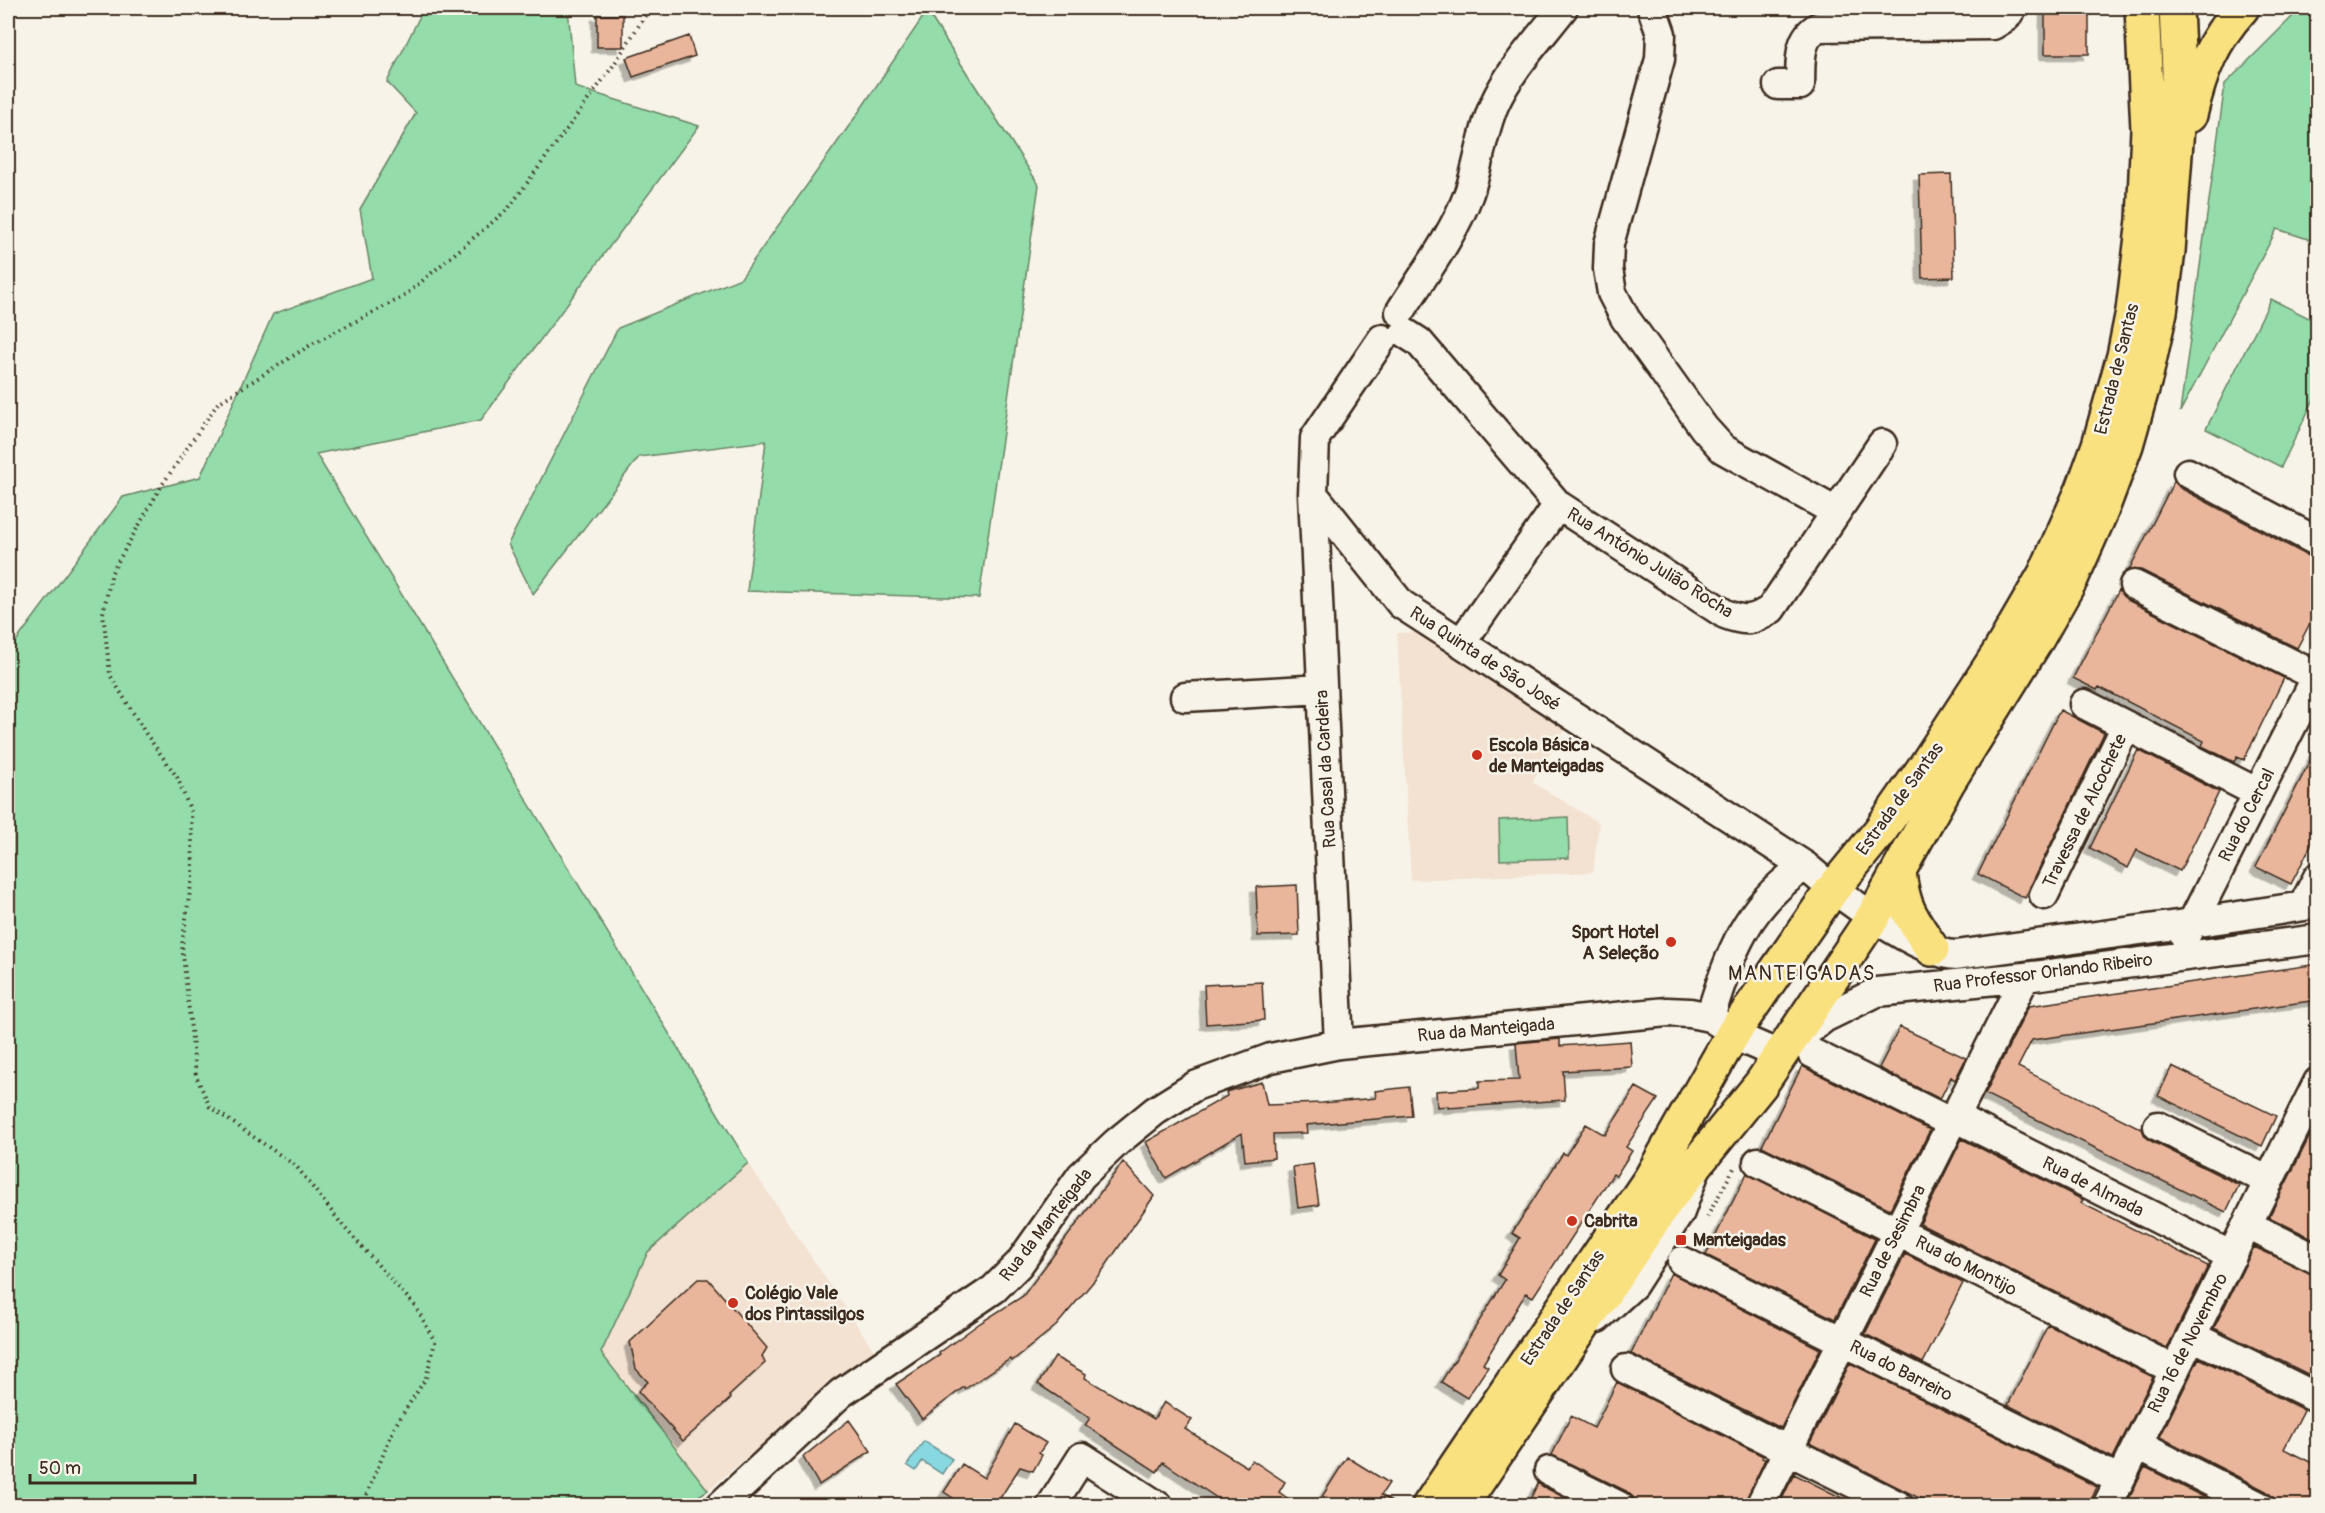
<svg xmlns="http://www.w3.org/2000/svg" width="2325" height="1513" viewBox="0 0 2325 1513" font-family="Pangolin,sans-serif">
  <style>
    .built { fill: #f3e1d1 }
    .green { fill: #94dcaa; stroke: #688364; stroke-width: 1.5 }
    .water { fill: #88d8e1; stroke: #699293; stroke-width: 1.5 }
    .building { fill: #e9b69c; stroke: #3b2a1e; stroke-width: 1.5; filter: url(#shadow) }
    .lines { fill: none; stroke-linecap: round; stroke-linejoin: round }
    .minor-casing { stroke: #3b2a1e; stroke-width: 33 }
    .major-casing { stroke: #3b2a1e; stroke-width: 38 }
    .path { stroke: #3b2a1e; stroke-width: 4; stroke-dasharray: 1.5 4.5; stroke-linecap: butt }
    .minor { stroke: #f7f3e8; stroke-width: 28 }
    .major { stroke: #fae180; stroke-width: 33 }
    .poi-dot { fill: #c8321e; stroke: #f7f3e8; stroke-width: 2 }
    .labels { text-anchor: middle; dominant-baseline: central; stroke-width: 5; stroke-linejoin: round; paint-order: stroke }
    .street-label { font-size: 18px; fill: #3b2a1e; stroke: #f7f3e8 }
    .poi-label { font-size: 18px; font-weight: bold; fill: #3b2a1e; stroke: #f7f3e8; text-anchor: start }
    .neighbourhood-label { font-size: 20px; letter-spacing: 1.5px; fill: #3b2a1e; stroke: #f7f3e8 }
  </style>
  <defs>
    <filter id="shadow"><feDropShadow dx="-5.5" dy="5.5" stdDeviation="0" flood-color="#0004"/></filter>
  </defs>
  <rect width="100%" height="100%" fill="#f7f3e8"/>
  <filter id="ink" filterUnits="userSpaceOnUse"><feTurbulence type="fractalNoise" baseFrequency=".0167" numOctaves="2"/><feDisplacementMap in="SourceGraphic" scale="12" xChannelSelector="R" yChannelSelector="G"/><feConvolveMatrix kernelMatrix="1 2 1 2 8 2 1 2 1" color-interpolation-filters="sRGB"/></filter>
  <g filter="url(#ink)">
    <path class="built" d="M1417 632 1567 727 1532 782 1599 823 1593 872 1411 880 1397 633Z
      M748 1163 877 1355 808 1406 708 1490 601 1354 648 1252Z"/>
    <path class="green" d="M424 8H568L575 87 699 126 481 420 316 454 748 1163 648 1252 601 1353 708 1490 683 1506 8 1505V652L123 497 200 477 273 314 372 278 360 209 416 113 387 82Z
      M2301 8H2317V242L2277 229 2180 412 2225 84Z
      M927 11 1039 185 979 598 747 591 766 441 639 457 533 594 508 544 618 328 741 278 856 116Z
      M2271 299 2317 322V393L2281 467 2206 429Z
      M1568 817 1569 858 1500 860 1499 820Z"/>
    <path class="water" d="M924 1441 952 1459 942 1474 922 1461 916 1471 907 1465Z"/>
    <path class="building" d="M2045 8H2089V54H2045Z
      M597 15H623V47H597Z
      M689 36 695 56 633 77 626 58Z
      M1951 174 1954 277 1922 278 1919 175Z
      M2174 481 2180 488 2310 557 2318 558V608L2297 648 2141 570H2129Z
      M2119 590 2127 600 2284 678 2244 760 2237 757 2234 762 2202 746 2204 741 2099 687 2097 690 2073 678Z
      M2060 710 2104 733 2025 898 1978 874Z
      M2318 745V832L2291 884 2256 867Z
      M2138 750 2219 792 2180 871 2137 850 2128 868 2090 848Z
      M1297 885 1299 935 1258 936 1256 887Z
      M2318 964V1000L2032 1040 2018 1067 2142 1129 2145 1136 2151 1141 2239 1185 2226 1212 1985 1094 2029 1006Z
      M1262 982 1264 1020 1206 1024 1204 985Z
      M1900 1027 1966 1058 1955 1080 1951 1077 1940 1099 1879 1068Z
      M1560 1039V1046L1630 1041 1632 1067 1563 1071 1565 1100 1448 1108V1106L1437 1107 1436 1091 1479 1088V1081L1519 1080 1516 1043Z
      M1802 1066 1930 1130 1890 1209 1762 1146Z
      M2172 1066 2276 1116 2262 1146 2158 1096Z
      M1262 1082 1267 1105 1322 1103 1376 1098 1375 1091 1409 1087 1412 1116 1306 1125 1307 1133 1273 1134 1274 1158 1245 1161 1242 1133 1166 1178 1146 1142 1227 1096 1226 1092Z
      M1636 1087 1658 1099 1626 1147 1632 1151 1616 1176 1613 1174 1533 1297 1526 1293 1483 1364 1488 1367 1467 1398 1441 1382 1505 1280 1498 1275 1520 1238 1512 1233 1563 1153 1566 1155 1586 1124 1605 1135Z
      M2318 1120V1241L2269 1217Z
      M1962 1139 2083 1200 2081 1203 2208 1266 2167 1348 1920 1224Z
      M1123 1162 1154 1196 1103 1270 1056 1326 1012 1361 1010 1359 965 1389 964 1387 922 1419 896 1384 940 1355 939 1353 980 1323 1023 1296Z
      M1313 1164 1319 1205 1298 1208 1293 1167Z
      M1747 1173 1875 1239 1835 1319 1706 1255Z
      M2254 1247 2318 1276V1379L2214 1328Z
      M1905 1254 1963 1283 1923 1363 1865 1334Z
      M1671 1273 1820 1349 1781 1428 1631 1354Z
      M698 1279H708L767 1348 762 1356 765 1363 729 1396 731 1398 683 1441 638 1391 648 1382 636 1369 630 1342Z
      M2048 1325 2153 1377 2113 1458 2008 1405Z
      M1055 1357 1086 1374 1085 1378 1154 1419 1164 1402 1192 1420 1185 1429 1247 1467 1252 1460 1285 1482 1279 1492 1298 1506H1229L1163 1462 1157 1472 1085 1425 1090 1418 1038 1384Z
      M2199 1358 2304 1410 2284 1449 2318 1466V1506H2275L2273 1497 2266 1491 2160 1437Z
      M1850 1363 2097 1487 2088 1506H1935L1810 1443Z
      M1617 1382 1763 1456 1762 1458 1765 1459 1744 1506H1635L1633 1497 1626 1491 1552 1455 1571 1416 1594 1428Z
      M849 1420 871 1451 819 1485 803 1457Z
      M1015 1424 1046 1443 1039 1453 1042 1455 1033 1471 1020 1467 995 1506H948L953 1498 944 1492 962 1464 984 1478Z
      M1347 1457 1389 1483 1381 1495 1398 1506H1316Z
      M2145 1467 2221 1506H2141L2129 1499Z
      M1794 1474 1858 1506H1779Z
      M1538 1483 1542 1486 1581 1506H1527Z"/>
    <g class="lines">
      <g class="minor-casing">
        <path id="minor" d="M1652 8 1661 34 1660 59 1609 244 1608 269 1612 293 1625 318 1704 428 1723 449 1836 512
          M1778 85H1800C1801 64 1797 39 1818 27L1993 25 2006 17 2012 8
          M1400 312C1424 274 1453 236 1469 193 1479 164 1482 133 1494 105 1510 69 1540 38 1563 8
          M1405 333 1419 342 1558 505 1725 614C1745 622 1754 621 1771 609L1882 444
          M1382 339 1315 438 1313 494 1401 604 1805 866C1834 891 1919 955 1956 955L2192 923 2318 904
          M2188 473 2318 542
          M1313 494 1339 1044
          M2134 585 2316 676
          M1461 643 1558 505
          M1185 697 1322 689
          M2084 704 2258 793
          M2044 895 2126 726
          M2303 906 2318 877
          M2185 937 2318 674
          M1710 1017C1730 953 1746 905 1805 866
          M1812 1053 1952 1123
          M1955 1117 2232 1256
          M2158 1126 2269 1181
          M1758 1162 2175 1370
          M2248 1225 2318 1260
          M1682 1261 2120 1480
          M1597 1318 1633 1285 1680 1212 1695 1171
          M2192 1336 2318 1398
          M1626 1369 1899 1506
          M2138 1445 2259 1506
          M1549 1471 1619 1506
          M720 1506 841 1393 994 1289 1019 1264 1081 1176 1117 1142 1155 1111 1195 1086 1271 1058 1339 1044 1667 1012 1690 1013 1710 1017 1747 1041 1770 1051 1785 1049 1824 1018 1877 992 2025 977 2318 939
          M1051 1506 1082 1457 1158 1506
          M1760 1506 2025 977
          M2107 1506 2318 1082"/>
      </g>
      <g class="major-casing">
        <path id="major" d="M2190 115C2200 72 2212 41 2242 8
          M1899 872C1903 909 1912 919 1932 949
          M1429 1506 1651 1178 1734 1032 1832 890 1880 831 1926 765 1999 653 2045 574 2083 489 2099 445 2124 356 2133 311 2144 220 2148 129 2142 8
          M1461 1506 1667 1200 1761 1084 1873 917 1948 782 2037 639 2071 579 2102 509 2126 445 2146 375 2160 312 2168 251 2177 127 2179 71 2176 8"/>
      </g>
      <path class="path" d="M1707 1217 1734 1168
        M362 1506 395 1426 426 1378 435 1342 416 1307 344 1227 296 1166 210 1107 196 1076 182 945 193 871 191 812 177 777 146 734 110 675 103 613 112 572 162 485 218 403 312 344 403 297 508 209 613 66 650 8"/>
      <use href="#minor" class="minor"/>
      <use href="#major" class="major"/>
    </g>
  </g>
  <g class="poi-dot">
    <circle cx="1477" cy="755" r="6"/>
    <circle cx="1671" cy="942" r="6"/>
    <circle cx="1572" cy="1221" r="6"/>
    <rect x="1675" y="1234" width="12" height="12" rx="3"/>
    <circle cx="733" cy="1303" r="6"/>
  </g>
  <g class="labels">
    <g class="street-label">
      <text transform="translate(2117 369) rotate(-76)">Estrada de Santas</text>
      <text transform="translate(1650 563) rotate(32)">Rua António Julião Rocha</text>
      <text transform="translate(1485 659) rotate(33)">Rua Quinta de São José</text>
      <text transform="translate(1326 769) rotate(-93)">Rua Casal da Cardeira</text>
      <text transform="translate(1900 799) rotate(-54)">Estrada de Santas</text>
      <text transform="translate(2085 811) rotate(-64)">Travessa de Alcochete</text>
      <text transform="translate(2247 815) rotate(-63)">Rua do Cercal</text>
      <text transform="translate(2043 973) rotate(-7)">Rua Professor Orlando Ribeiro</text>
      <text transform="translate(1486 1030) rotate(-5)">Rua da Manteigada</text>
      <text transform="translate(2093 1187) rotate(27)">Rua de Almada</text>
      <text transform="translate(1046 1225) rotate(-52)">Rua da Manteigada</text>
      <text transform="translate(1893 1241) rotate(-63)">Rua de Sesimbra</text>
      <text transform="translate(1966 1266) rotate(27)">Rua do Montijo</text>
      <text transform="translate(1563 1308) rotate(-56)">Estrada de Santas</text>
      <text transform="translate(2188 1343) rotate(-63)">Rua 16 de Novembro</text>
      <text transform="translate(1901 1371) rotate(27)">Rua do Barreiro</text>
    </g>
    <g class="poi-label">
      <text x="1489" y="745">Escola Básica<tspan x="1489" dy="21">de Manteigadas</tspan></text>
      <text x="1659" y="932" text-anchor="end">Sport Hotel<tspan x="1659" dy="21">A Seleção</tspan></text>
      <text x="1584" y="1221">Cabrita</text>
      <text x="1693" y="1240">Manteigadas</text>
      <text x="745" y="1293">Colégio Vale<tspan x="745" dy="21">dos Pintassilgos</tspan></text>
    </g>
    <g class="neighbourhood-label">
      <text x="1802" y="973">MANTEIGADAS</text>
    </g>
  </g>
  <rect width="2325" height="1513" fill="none" stroke="#f7f3e8" stroke-width="30"/>
  <rect x="15" y="15" width="2295" height="1483" fill="none" stroke="#3b2a1e" stroke-width="2" filter="url(#ink)"/>
  <path d="M30 1474v9h165v-9" fill="none" stroke="#3b2a1e" stroke-width="3"/>
  <text x="39" y="1474" font-size="18" fill="#3b2a1e" stroke="#f7f3e8" stroke-width="4.5" paint-order="stroke">50 m</text>
</svg>
